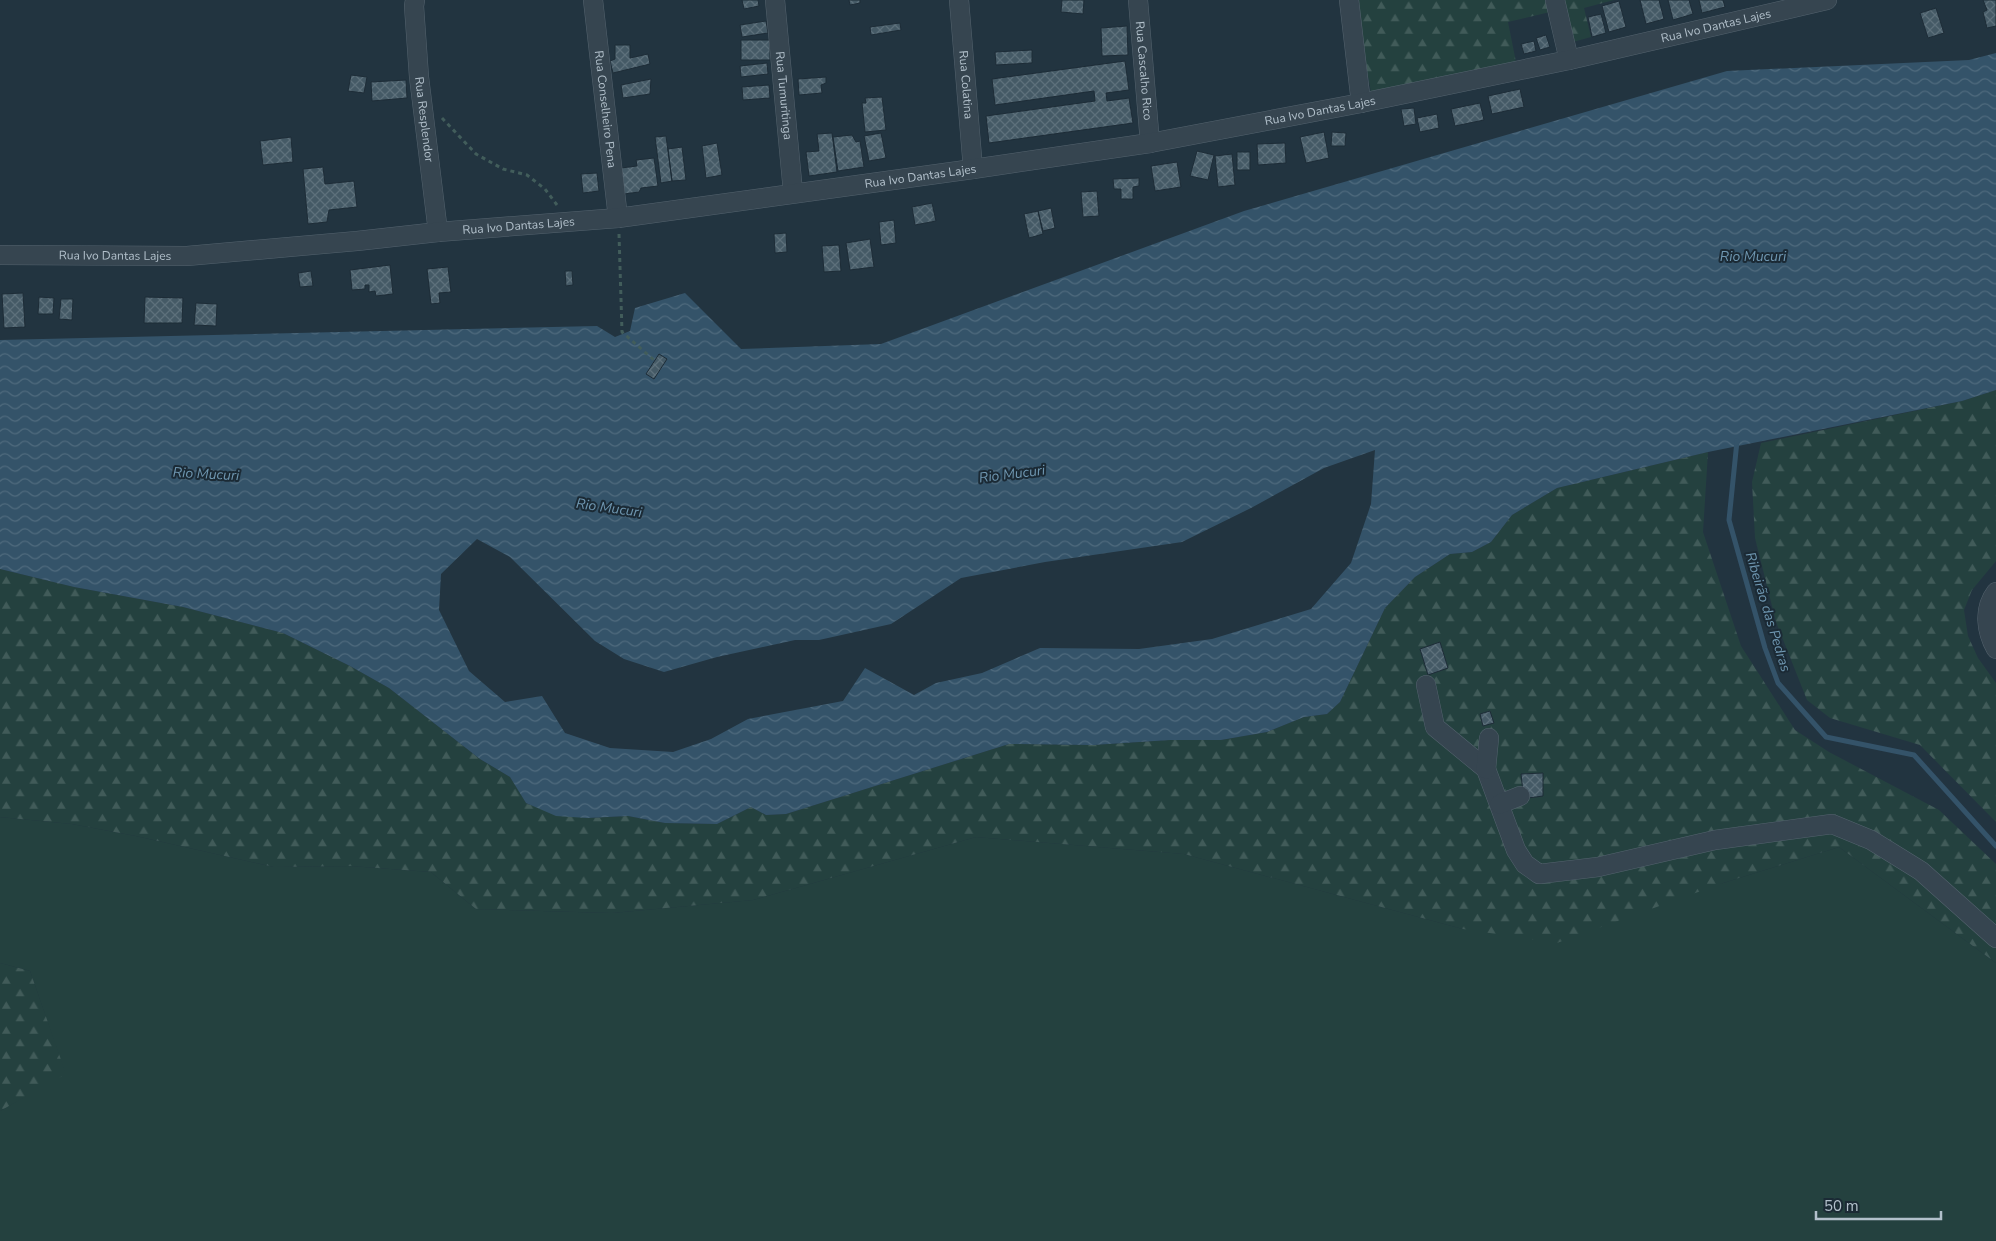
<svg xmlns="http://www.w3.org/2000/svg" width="1996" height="1241" viewBox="0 0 1996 1241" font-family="'Nunito Sans',sans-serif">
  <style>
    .green { fill: #24413f }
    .forest { fill: url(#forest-firs) }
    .water { fill: url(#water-waves); fill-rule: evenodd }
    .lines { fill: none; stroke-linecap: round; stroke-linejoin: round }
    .stream { stroke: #345369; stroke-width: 5 }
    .building { fill: url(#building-cross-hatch); stroke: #1d2c37 }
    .street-casing { stroke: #54636e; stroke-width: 20 }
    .path { stroke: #425d5b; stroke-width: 3; stroke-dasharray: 4 4; stroke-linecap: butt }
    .street { stroke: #364550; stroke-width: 19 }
    .labels { text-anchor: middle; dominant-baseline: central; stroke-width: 4; stroke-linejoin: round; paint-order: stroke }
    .street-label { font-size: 12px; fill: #b2c0cb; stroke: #1b2a35 }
    .water-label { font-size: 14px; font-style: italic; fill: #6f97b1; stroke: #1b2a35 }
  </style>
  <defs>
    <pattern id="forest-firs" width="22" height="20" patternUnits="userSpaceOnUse" patternTransform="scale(1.25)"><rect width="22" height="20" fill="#24413f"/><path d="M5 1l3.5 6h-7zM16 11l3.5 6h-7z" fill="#415b59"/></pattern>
    <pattern id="water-waves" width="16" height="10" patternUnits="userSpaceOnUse" patternTransform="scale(1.25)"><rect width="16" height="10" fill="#345369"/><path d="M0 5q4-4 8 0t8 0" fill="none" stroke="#4f6a7d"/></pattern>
    <pattern id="building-cross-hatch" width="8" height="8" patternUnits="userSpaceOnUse" patternTransform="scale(1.25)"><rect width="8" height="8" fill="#455a66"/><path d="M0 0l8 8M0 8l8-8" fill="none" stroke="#5d707b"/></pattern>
  </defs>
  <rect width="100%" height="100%" fill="#223440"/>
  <path class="green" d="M0 817 72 824 136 836 274 867 351 866 431 872 476 909 612 913 753 900 976 837 1184 854 1463 929 1723 883 1839 847 1996 963V1241H0V1111L65 1073 30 971 0 963Z"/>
  <path class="forest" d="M1354 0H1551L1554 11 1508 22 1516 62 1371 92Z
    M1562 0H1614L1584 8 1591 37 1573 42Z
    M1996 390V561L1972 590 1964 610 1968 636 1978 658 1996 683V822L1920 745 1830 718 1807 700 1776 622 1755 538 1752 482 1761 443 1962 401Z
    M1708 452 1703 532 1741 646 1795 730 1829 752 1939 810 1996 864V963L1839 847 1723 883 1557 943 1463 929 1184 854 976 837 753 900 612 913 476 909 431 872 351 866 274 867 136 836 72 824 0 817V569L74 587 183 607 283 633 350 666 389 688 480 759 510 777 527 804 587 818 628 816 665 823 717 824 751 807 766 815 786 814 1009 744 1093 745 1170 740H1221L1267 732 1304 717 1327 714 1340 702 1385 608 1415 577 1450 554 1472 552 1491 542 1512 515 1557 488Z
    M0 963 30 971 66 1074 0 1111Z"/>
  <path class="water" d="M1996 53V390L1962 401 1708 452 1557 488 1512 515 1491 542 1472 552 1450 554 1415 577 1385 608 1340 702 1327 714 1304 717 1267 732 1221 740H1170L1093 745 1009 744 786 814 766 815 751 807 717 824 665 823 628 816 587 818 556 816 526 803 510 777 480 759 389 688 350 666 283 633 183 607 74 587 0 569V340L597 326 615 337 630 331 635 308 685 293 741 349 881 344 1244 211 1727 71 1969 60ZM1375 450 1371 504 1351 563 1311 609 1212 639 1139 649 1040 648 982 673 936 683 914 695 865 668 843 701 748 719 711 739 673 752 610 748 565 733 542 696 505 702 469 671 439 610 441 574 477 539 510 557 595 641 624 659 664 672 717 657 795 640H819L891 624 961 578 1045 562 1182 542 1251 508 1324 468Z"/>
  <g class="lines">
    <path class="stream" d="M1737 441 1729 520 1765 648 1778 683 1826 737 1914 755 1996 846"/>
  </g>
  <path class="building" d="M742 0H758L759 6 744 9Z
    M849 0H860V3L850 5Z
    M1062 0H1084L1083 14 1061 12Z
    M1640 0H1659L1664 19 1646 24Z
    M1668 0H1689L1693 14 1673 20Z
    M1699 0H1723L1725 7 1702 13Z
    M1983 0H1996V26L1987 28 1983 12 1987 10Z
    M1619 1 1626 27 1609 32 1602 6Z
    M1936 8 1944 33 1928 38 1920 13Z
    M1601 14 1606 33 1592 37 1588 17Z
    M766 21 768 33 742 37 740 25Z
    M900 23 901 30 871 35 870 27Z
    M1127 26 1128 55 1102 56 1101 28Z
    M1546 35 1550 47 1540 50 1536 38Z
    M741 40H770V60H741Z
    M1534 41 1536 51 1524 54 1521 44Z
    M615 45H630V58L648 54 650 64 613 73 610 61 615 59Z
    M1032 50V63L996 65 995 52Z
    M1125 61 1129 90 1106 93 1107 101 1129 98 1133 123 989 143 986 116 1095 101 1094 91 995 105 992 79Z
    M767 63 768 74 741 77 740 66Z
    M351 75 367 77 364 93 348 91Z
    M826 77V83L821 85 822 93 799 95 798 79Z
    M651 79 650 94 623 98 621 85Z
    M406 80 407 98 372 101 371 82Z
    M769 85 770 98 743 100 742 87Z
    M1520 89 1524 107 1492 114 1488 96Z
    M882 97 886 130 865 132 862 103H866L865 98Z
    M1480 103 1484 120 1455 126 1451 109Z
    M1414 108 1416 124 1404 126 1401 109Z
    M1437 114 1439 128 1420 132 1417 118Z
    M1324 132 1329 158 1306 163 1300 137Z
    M1332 132 1346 133 1345 146H1331Z
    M832 133 837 172 809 176 806 152 819 151 817 134Z
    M881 133 886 158 869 161 864 136Z
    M852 135 856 142 860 141 864 167 838 171 833 137Z
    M666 136 672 181 661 183 655 137Z
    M291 137 293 162 263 165 260 141Z
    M717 143 722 175 706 178 702 146Z
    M1285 143 1286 163 1258 165 1257 144Z
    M682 147 686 180 672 181 668 149Z
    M1197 151 1214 155 1208 180 1190 176Z
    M1237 152H1250V170H1237Z
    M1232 154 1235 185 1218 187 1215 156Z
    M654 158 658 186 641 188 639 192 624 194 621 168 637 166 636 160Z
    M1177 162 1181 187 1155 191 1151 166Z
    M323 167 325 184 354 181 357 207 329 210 327 222 308 224 303 169Z
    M597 173 599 191 583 193 581 174Z
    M1139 178V186L1133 187V199H1121V189H1114L1113 179Z
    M1097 191 1099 216 1083 217 1081 192Z
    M932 203 936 221 915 225 912 207Z
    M1051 208 1055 228 1043 231 1038 211Z
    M1038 211 1043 234 1029 238 1024 214Z
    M894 220 896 243 881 245 879 222Z
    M786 233 787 252 775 253 774 234Z
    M870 239 874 267 850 270 846 243Z
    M839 245 841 271 824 272 822 246Z
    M390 265 393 294 376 296 375 291 369 292V285H365V289L352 290 350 270Z
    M448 267 451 292 439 293 440 303 431 304 427 269Z
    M311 271 313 286 300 287 298 273Z
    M565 271H572L573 285 566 286Z
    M23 293 25 327 4 328 2 294Z
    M39 297 54 298 53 314H38Z
    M145 297 183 298 182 323H144Z
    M61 299H73L72 320 59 319Z
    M196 303 217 304 216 326 194 325Z
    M659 354 667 359 654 379 646 374Z
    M1440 642 1448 668 1428 675 1420 649Z
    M1490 711 1494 723 1483 726 1480 714Z
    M1543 773V796L1528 798 1523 792 1521 774Z"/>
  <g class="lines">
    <g class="street-casing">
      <g id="street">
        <path id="s1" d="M415 0 414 6 419 77 438 232"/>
        <path id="s2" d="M593 0 618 218"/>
        <path id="s3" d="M775 0 793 192"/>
        <path id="s4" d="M959 0 973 169"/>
        <path id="s5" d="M1138 0 1150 143"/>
        <path d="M1349 0 1361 103"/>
        <path d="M1555 0 1569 60"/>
        <path id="s6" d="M0 255 187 256 357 241 438 232 618 218 973 169 1150 143 1361 103 1569 60 1827 0"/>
        <path d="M1996 592C1983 609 1986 631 1996 649"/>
        <path d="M1426 685 1435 727 1486 769 1516 850 1525 864 1539 874 1598 867 1715 840 1832 824 1871 840 1921 871 1996 938"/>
        <path d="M1486 769 1489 738"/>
        <path d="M1500 804 1520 796"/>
      </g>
    </g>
    <path class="path" d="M442 118 476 154 503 169 527 175 545 189 557 205
      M619 234 622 332 655 361"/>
    <use href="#street" class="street"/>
  </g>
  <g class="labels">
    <g class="street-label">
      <text stroke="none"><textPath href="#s6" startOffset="1735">Rua Ivo Dantas Lajes</textPath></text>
      <text stroke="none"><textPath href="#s5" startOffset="71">Rua Cascalho Rico</textPath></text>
      <text stroke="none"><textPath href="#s4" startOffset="85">Rua Colatina</textPath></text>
      <text stroke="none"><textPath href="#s3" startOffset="96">Rua Tumuritinga</textPath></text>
      <text stroke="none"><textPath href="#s2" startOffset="110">Rua Conselheiro Pena</textPath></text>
      <text stroke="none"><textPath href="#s6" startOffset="1330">Rua Ivo Dantas Lajes</textPath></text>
      <text stroke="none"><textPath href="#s1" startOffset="120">Rua Resplendor</textPath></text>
      <text stroke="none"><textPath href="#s6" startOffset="925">Rua Ivo Dantas Lajes</textPath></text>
      <text stroke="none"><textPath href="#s6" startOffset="520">Rua Ivo Dantas Lajes</textPath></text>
      <text stroke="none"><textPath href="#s6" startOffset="115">Rua Ivo Dantas Lajes</textPath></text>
    </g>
    <g class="water-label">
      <text x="1753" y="256">Rio Mucuri</text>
      <text transform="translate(206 474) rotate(3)">Rio Mucuri</text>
      <text transform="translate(1012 474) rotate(-7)">Rio Mucuri</text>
      <text transform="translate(609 508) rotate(8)">Rio Mucuri</text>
      <text transform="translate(1768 612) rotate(73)">Ribeirão das Pedras</text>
    </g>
  </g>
  <path d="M1816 1211v8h125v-8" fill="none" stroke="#b2c0cb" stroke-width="2.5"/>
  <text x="1824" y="1211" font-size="15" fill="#b2c0cb" stroke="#1b2a35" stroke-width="4" paint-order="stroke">50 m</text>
</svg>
